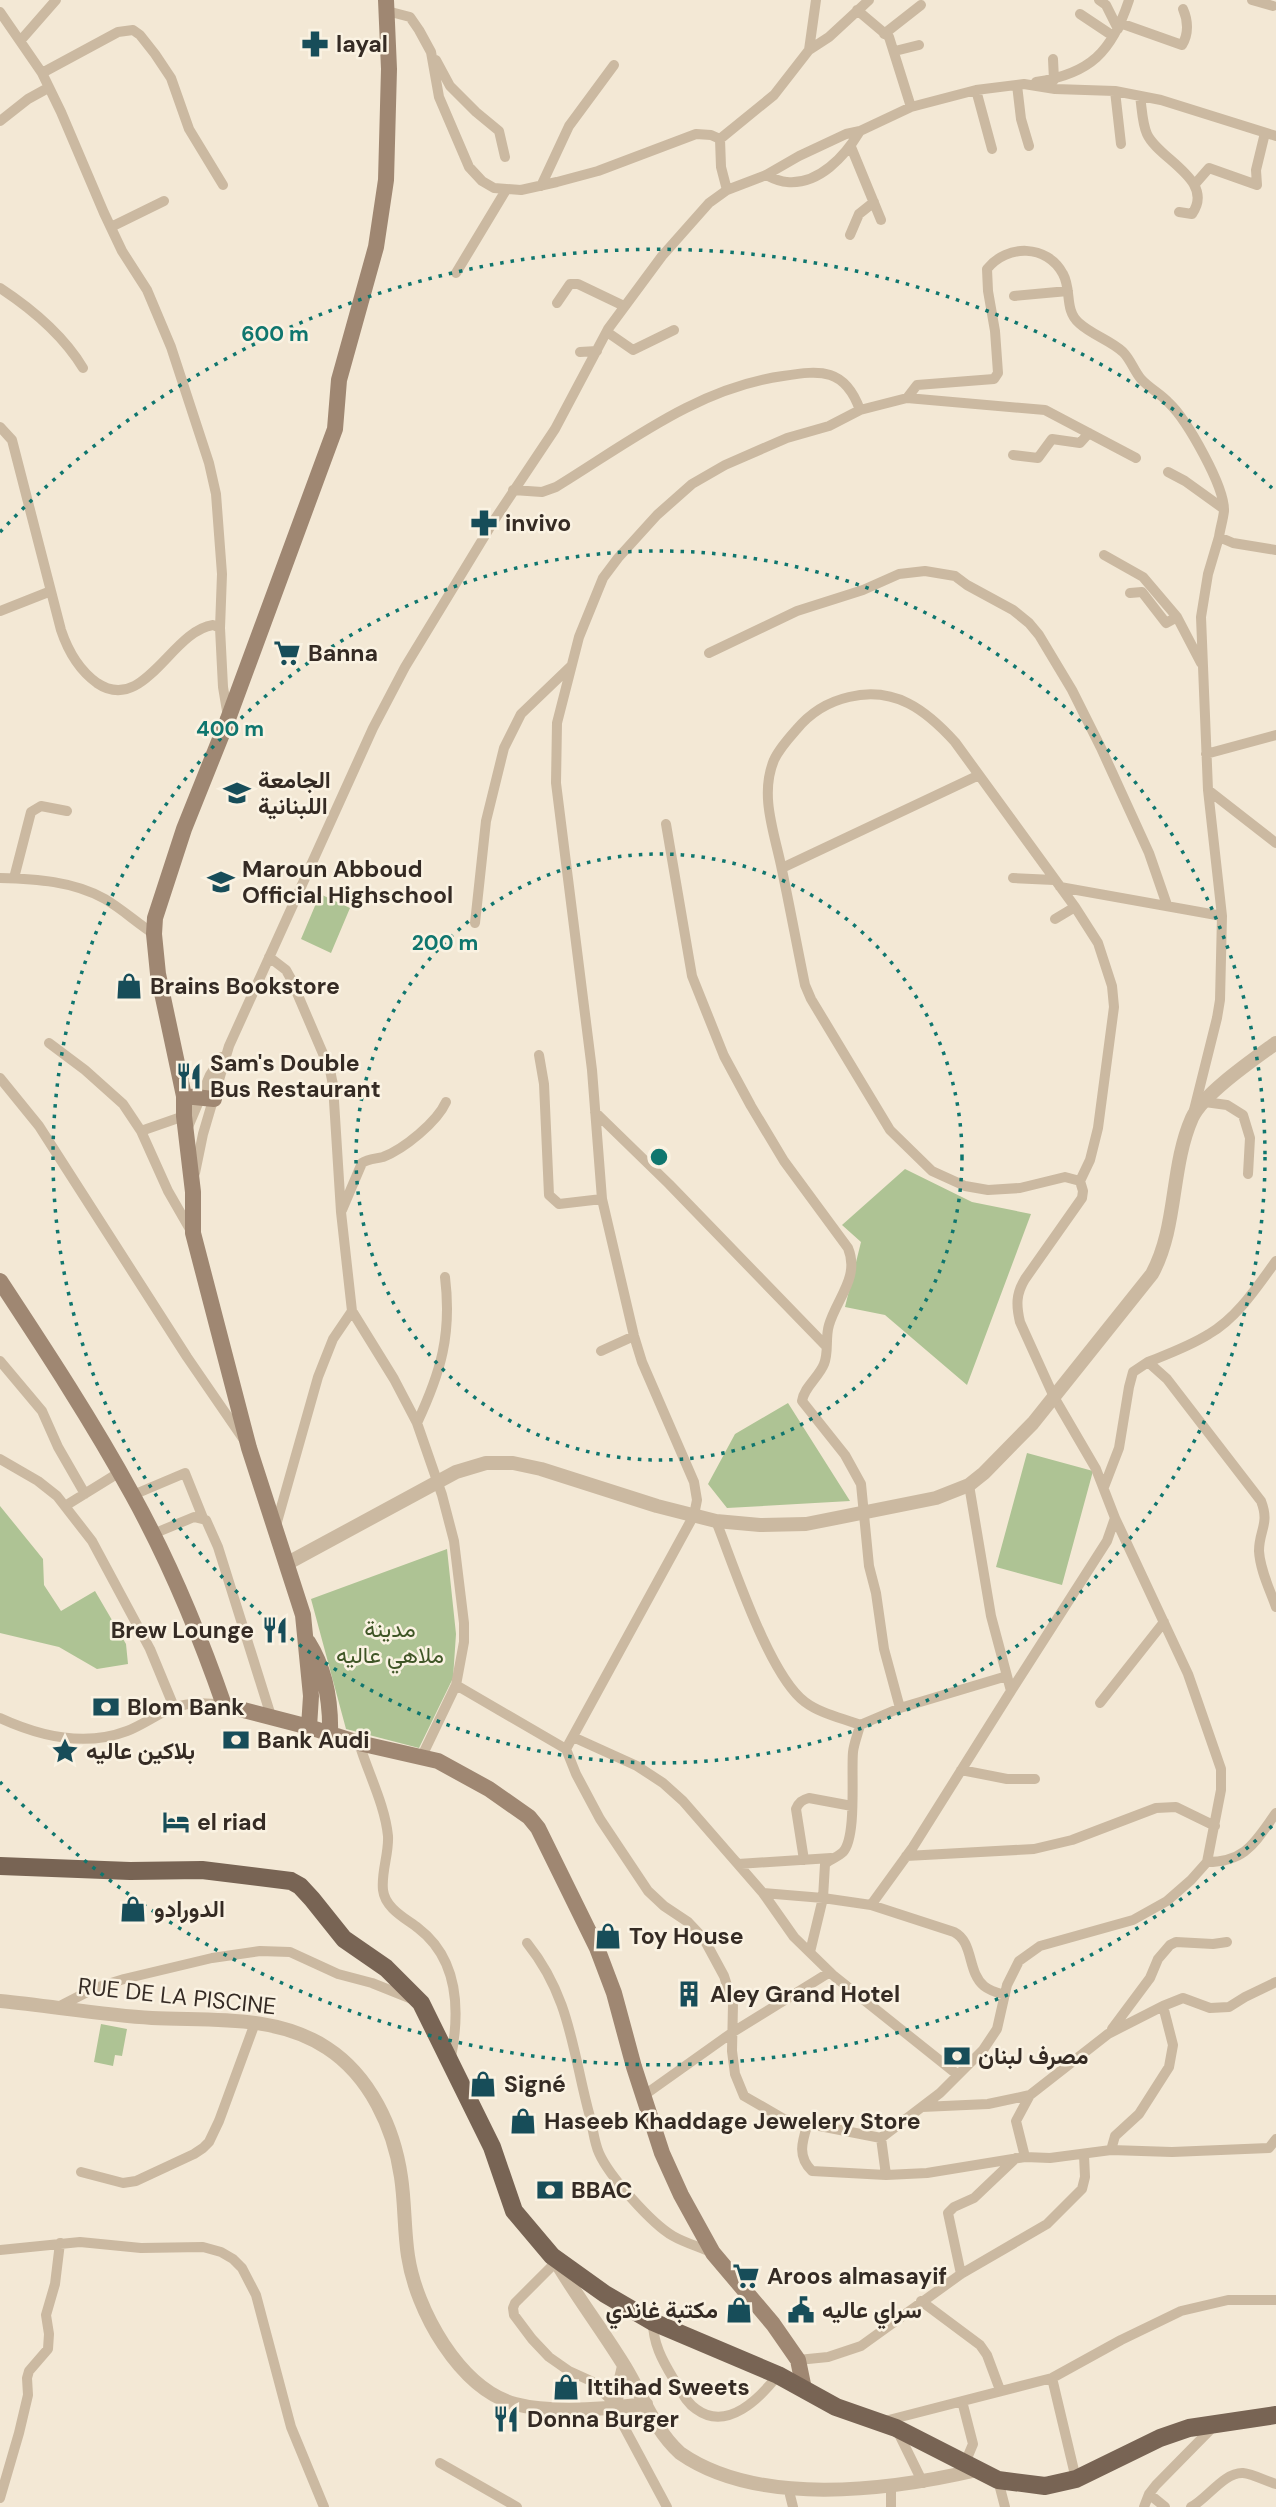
<svg xmlns="http://www.w3.org/2000/svg" width="1276" height="2507" viewBox="0 0 1276 2507" font-family="'DM Sans',Vazirmatn,sans-serif">
  <style>
    .green { fill: #aec394 }
    .lines { fill: none; stroke-linecap: round; stroke-linejoin: round }
    .minor { stroke: #cbb9a1; stroke-width: 10 }
    .tertiary { stroke: #cbb9a1; stroke-width: 14 }
    .secondary { stroke: #9f8772; stroke-width: 16 }
    .primary { stroke: #786454; stroke-width: 18 }
    .ring { fill: none; stroke: #0f766e; stroke-width: 3.5; stroke-dasharray: 3.5 7 }
    .labels { text-anchor: middle; dominant-baseline: central; stroke-width: 5; stroke-linejoin: round; paint-order: stroke }
    .poi-label { font-size: 23px; font-weight: bold; fill: #352b24; stroke: #faf2e2; text-anchor: start }
    .park-label { font-size: 23px; fill: #3f5526; stroke: #faf2e2 }
    .street-label { font-size: 23px; fill: #352b24; stroke: #faf2e2 }
    .centre { fill: #0f766e; stroke: #faf2e2; stroke-width: 3.5 }
    .ring-label { font-size: 21px; text-anchor: middle; font-weight: bold; fill: #0f766e; stroke: #faf2e2; stroke-width: 5; stroke-linejoin: round; paint-order: stroke }
  </style>
  <rect width="100%" height="100%" fill="#f3e8d5"/>
  <path class="green" d="M320 894 350 908 331 953 301 939Z
    M905 1169 972 1202 1031 1214 967 1385 885 1315 845 1307 861 1242 842 1225Z
    M788 1403 850 1501 727 1508 708 1484 735 1434Z
    M1027 1453 1093 1471 1062 1585 996 1567Z
    M0 1506 43 1559 44 1585 61 1611 95 1591 126 1644 128 1664 97 1669 59 1647 0 1633Z
    M447 1549 456 1634 453 1678 419 1748 346 1729 311 1599Z
    M101 2024 127 2029 122 2056 115 2055 113 2066 94 2062Z"/>
  <g class="lines">
    <path class="minor" d="M1099 0 1106 5 1118 29
      M1252 0 1273 6
      M857 10 889 37 911 107
      M387 11 410 17 419 30 431 52 439 97 469 167 482 181 494 188 521 190 557 182 598 171 696 134 711 135 720 139
      M0 12 42 73 61 112 104 213 122 251 147 290 171 347 209 463 216 494 222 574 220 628
      M1080 14 1113 36
      M1120 23 1182 45C1189 34 1188 20 1183 9
      M884 34 921 5
      M21 40 56 0
      M809 50 816 0
      M895 51 919 45
      M1053 59 1054 80
      M436 60 450 86 476 112 499 131 505 157
      M42 73 118 32 133 30 140 35 155 54 171 78 189 129 223 185
      M1036 82C1090 74 1112 52 1129 0
      M1017 85 1021 119 1029 146
      M976 90 992 149
      M1115 91 1121 144
      M1140 96C1142 108 1142 123 1147 134 1158 159 1216 180 1192 214L1179 212
      M0 121 28 99 48 88
      M720 139 774 95 809 50 829 37 869 0
      M720 139 721 167 727 190
      M851 147 881 220
      M766 175C772 178 780 182 787 182 819 185 845 156 860 131
      M1195 184 1209 168 1257 185 1256 170 1265 133
      M541 186 569 126 614 65
      M111 227 164 201
      M850 235 859 214 874 202
      M456 273 506 190
      M0 288C32 309 63 335 83 368
      M1014 296 1068 291
      M557 303 570 284H578L624 306
      M607 332 633 350 674 330
      M580 352 597 351
      M907 398 917 385 994 379 998 373 995 331 988 291 987 269C1007 244 1047 244 1063 274 1072 290 1064 310 1079 323 1092 335 1110 340 1123 352 1131 360 1134 371 1141 379 1149 388 1161 394 1169 403 1187 420 1225 487 1224 511 1223 520 1220 529 1219 537
      M860 410 907 398 1045 410 1136 458
      M0 427 12 440 61 630C68 651 79 670 97 683 144 715 171 631 213 625L220 628 223 687 228 717
      M1013 455 1038 458 1052 439 1080 443 1089 433
      M1168 472 1185 481 1224 509
      M513 490 542 492 556 487C628 443 697 388 783 376 821 370 845 368 860 410L829 426 787 438 725 465 692 484 657 515 618 558 603 578 579 637 557 723 556 783 592 1070 602 1199 634 1336 642 1362 694 1482 697 1500 694 1515 566 1749
      M1104 555 1143 577 1177 617 1201 663
      M1130 593 1142 592 1166 623 1177 617
      M0 611 51 591
      M709 653 797 611 863 590 899 574 925 571 955 576 967 585 1013 610 1029 623 1039 635 1072 690 1101 748 1149 853 1167 905
      M1206 754 1276 735
      M1208 790 1276 843
      M666 824 692 976 724 1056 751 1106 784 1161 848 1248C860 1277 837 1298 829 1325 825 1338 829 1352 824 1364 819 1377 804 1387 802 1401L845 1455 861 1484 869 1566 876 1593 884 1649 900 1708
      M782 868 977 776
      M0 878C36 879 73 881 105 899 122 909 137 923 154 934
      M14 878 31 812 41 806 67 811
      M1013 878 1054 880
      M1060 887 1222 916
      M1055 919 1075 907
      M475 923 486 821 504 748 521 714 571 666
      M269 957 286 970 291 979 330 1070 333 1085 341 1212 352 1311 394 1379 417 1423 442 1495 454 1541 464 1623V1642L456 1685
      M49 1043 85 1070 123 1104 141 1131 168 1191 191 1231
      M539 1055 544 1084 549 1195 559 1204 602 1199
      M0 1078 39 1126 187 1357 244 1440
      M1205 1102 1227 1105 1243 1115 1250 1138 1248 1174
      M1194 1110 1217 1018 1220 1000 1222 916 1208 790 1201 617 1208 574 1219 537 1233 543 1276 550
      M595 1112 669 1184 825 1345
      M188 1127 210 1075 222 1057
      M141 1131 184 1116
      M195 1173 203 1134 229 1046 373 728 405 667 495 519 555 429 608 329 662 256 709 203 727 190 766 175 799 156 846 134 860 131 911 107 976 90 1024 84 1055 89 1115 91 1161 100 1276 136
      M342 1210 362 1163C368 1159 375 1159 383 1157 404 1149 437 1122 446 1102
      M601 1351 634 1336
      M0 1361 42 1411 58 1447 85 1494
      M1148 1362C1168 1354 1190 1346 1209 1334 1237 1318 1257 1287 1276 1261
      M417 1423C441 1372 452 1334 445 1277
      M0 1459 38 1481 57 1496 92 1541 150 1649 174 1707
      M1104 1487 1119 1448 1129 1387 1133 1372 1148 1362 1167 1379 1261 1501C1270 1524 1259 1530 1259 1551 1260 1570 1270 1590 1276 1607
      M133 1495 185 1473 203 1518
      M65 1506 120 1472
      M716 1521C734 1566 769 1675 805 1702 821 1714 842 1718 860 1725 858 1734 854 1743 853 1752 851 1773 857 1837 843 1852 838 1857 830 1859 825 1864L823 1898 810 1952
      M275 1529 318 1377 333 1339 352 1311
      M153 1534 194 1517 206 1520 218 1547 271 1716
      M1011 1691 1107 1541 1115 1518
      M1100 1703 1164 1622
      M0 1718C39 1736 85 1747 127 1731 143 1725 160 1712 175 1707 192 1702 207 1703 224 1705
      M860 1725 900 1708 1007 1676
      M573 1737 637 1766 663 1783 683 1801 763 1893 794 1937 834 1976 958 2075
      M359 1743C368 1773 385 1805 388 1836 389 1854 381 1872 383 1890 385 1908 405 1918 418 1928 460 1960 460 2015 450 2062
      M422 1756 456 1685 566 1749 576 1774 600 1819 648 1891 664 1906 688 1922 704 1939 724 1976 733 2004 732 2051 735 2074 744 2096 784 2119 881 2138 886 2175 927 2173 1025 2157 1050 2158 1111 2150 1115 2136 1139 2114 1169 2067 1173 2045 1163 2006 1108 2034 1030 2095 988 2104 922 2107
      M961 1770 1007 1779H1035
      M906 1856 1034 1849 1072 1840 1156 1808 1176 1807 1215 1826
      M804 1860 796 1809C799 1802 802 1800 809 1798L852 1806
      M1207 1862C1246 1862 1255 1842 1276 1813
      M738 1864 831 1858
      M763 1893 823 1898 871 1905 954 1932C974 1942 967 1972 984 1986 990 1991 998 1993 1005 1995
      M871 1905 913 1847 1011 1691 991 1616 969 1485
      M527 1943C571 1998 572 2051 590 2117 593 2128 594 2142 599 2153 609 2176 652 2224 673 2236 685 2243 700 2247 713 2253
      M60 2006 95 1988 124 1979 212 1958 260 1951 290 1952 338 1974 372 1983 412 1999
      M1163 2006 1183 1998 1210 2008 1229 2007 1245 1997 1276 1982
      M1112 2029 1150 1978 1158 1959 1170 1945 1176 1942 1213 1944 1227 1942
      M643 2096 733 2032 830 1972
      M808 2123C802 2142 797 2156 812 2171L886 2175
      M881 2138 940 2093 983 2050 997 2029 1007 1985 1019 1961 1040 1946 1133 1920 1167 1901 1191 1880 1207 1862 1221 1790V1769L1188 1674 1115 1518 1096 1469 1054 1397 1020 1322C1016 1305 1016 1294 1025 1279L1082 1198 1083 1191 1080 1181 1090 1160 1098 1128 1114 1007 1112 986 1098 943 1075 907 955 742C926 710 895 686 849 697 827 702 810 713 796 730 788 739 779 749 774 760 759 796 775 834 782 870 790 908 797 946 805 985L811 999 890 1130 932 1171 965 1186 988 1190 1020 1188 1065 1177 1080 1181
      M1111 2150 1172 2152 1269 2148 1276 2139
      M1025 2157 1016 2121 1030 2095
      M81 2172 123 2183 136 2181 194 2154 203 2148 209 2142 219 2121 255 2023
      M0 2250 80 2242 141 2248 203 2247 221 2252 233 2259 242 2268 256 2295 291 2427 324 2507
      M556 2262 515 2303 513 2308 514 2315 532 2339 549 2357 569 2371 591 2381 608 2397 667 2507
      M961 2274 948 2213 954 2207 974 2198 1016 2158
      M921 2301 980 2345 987 2355 1000 2390
      M653 2322C653 2343 662 2360 673 2378 680 2388 685 2402 696 2409 727 2432 760 2398 778 2375
      M798 2360 828 2357 861 2346 961 2274 1047 2224 1082 2189 1085 2177 1084 2155
      M1052 2378 1076 2479
      M962 2401 973 2444 965 2463
      M881 2422 1052 2378 1121 2340 1181 2311 1228 2300H1276
      M897 2430 923 2483
      M440 2463 517 2507
      M998 2480 1005 2507
      M891 2489V2507
      M1149 2494 1165 2507
      M790 2495 793 2507
      M0 2498 19 2433 28 2395 27 2378 29 2371 48 2349 49 2334 46 2315 55 2284 60 2243
      M1144 2507 1149 2494 1156 2485 1215 2425
      M1191 2507C1207 2499 1224 2472 1243 2473 1253 2474 1266 2481 1276 2484"/>
    <path class="tertiary" d="M286 1564 456 1472 486 1463H513L541 1469 657 1506 716 1521 760 1525 806 1524 936 1498 969 1485 984 1473 1033 1423 1152 1274C1178 1226 1170 1168 1192 1118 1203 1094 1254 1059 1276 1043
      M0 2001C51 2006 102 2015 152 2018 211 2021 276 2014 327 2048 370 2076 394 2128 401 2177 405 2203 404 2230 408 2256 416 2310 459 2388 515 2404 553 2414 607 2409 646 2404
      M555 2260C577 2297 603 2331 625 2367 642 2395 655 2431 680 2453 757 2507 887 2491 977 2470
      M614 2408 624 2366"/>
    <path class="secondary" d="M184 1096 214 1099
      M0 1281C46 1351 92 1421 132 1494 169 1561 199 1633 224 1705L309 1727 359 1743 438 1761 489 1789 529 1817 538 1828 597 1948 614 1993 634 2067 662 2153 681 2195 713 2253 773 2324 798 2360 804 2389
      M308 1642C325 1669 331 1703 330 1735
      M309 1727 311 1696 303 1615 249 1448 193 1233V1192L184 1116V1096L158 974 154 934 155 918 184 829 228 719 335 429 339 380 376 247 386 180 389 69 386 0"/>
    <path class="primary" d="M0 1866 130 1871 202 1870 291 1881 300 1886 312 1899 344 1939 386 1968 421 2003 492 2147 514 2211 552 2256 605 2294 653 2322 778 2375 836 2407 896 2428 998 2480 1045 2486 1076 2479 1160 2438 1189 2428 1276 2415"/>
  </g>
  <g class="ring">
    <circle cx="659" cy="1157" r="303"/>
    <circle cx="659" cy="1157" r="606"/>
    <path d="M1272 1826A908 908 0 0 1 0 1782M0 532A908 908 0 0 1 1272 488"/>
  </g>
  <defs>
    <g id="pharmacy-bare" transform="scale(2.1)"><path d="M-2-6h4v4h4v4h-4v4h-4v-4h-4v-4h4Z" fill="#174d59" stroke="#faf2e2" stroke-width="2.5" paint-order="stroke"/></g>
    <g id="supermarket-bare" transform="scale(2.1)"><path d="M-6-5.5h2.5l.6 2H6L4.5 2H-2.5L-4.4-4H-6ZM-1.5 3.2a1.3 1.3 0 1 0 .1 0ZM3 3.2a1.3 1.3 0 1 0 .1 0Z" fill="#174d59" stroke="#faf2e2" stroke-width="2.5" paint-order="stroke"/></g>
    <g id="school-bare" transform="scale(2.1)"><path d="M0-5L7-2L0 1L-7-2ZM-4 1L0 2.5L4 1V4Q0 6-4 4Z" fill="#174d59" stroke="#faf2e2" stroke-width="2.5" paint-order="stroke"/></g>
    <g id="shop-bare" transform="scale(2.1)"><path d="M-5-2.5h2.3a2.7 3.5 0 0 1 5.4 0H5L5.5 6h-11ZM-1.5-2.5h3a1.5 2.3 0 0 0-3 0Z" fill="#174d59" stroke="#faf2e2" stroke-width="2.5" paint-order="stroke"/></g>
    <g id="restaurant-bare" transform="scale(2.1)"><path d="M-5-6h1v4h1v-4h1v4h1v-4h1v5L-1.5 .5V6h-2V.5L-5-1ZM5-6V6H3V1.5H1.5Q1.5-4 5-6Z" fill="#174d59" stroke="#faf2e2" stroke-width="2.5" paint-order="stroke"/></g>
    <g id="bank-bare" transform="scale(2.1)"><path d="M-6-4H6V4H-6ZM0-2.3a2.3 2.3 0 1 0 0 4.6a2.3 2.3 0 1 0 0-4.6Z" fill="#174d59" stroke="#faf2e2" stroke-width="2.5" paint-order="stroke"/></g>
    <g id="sight-bare" transform="scale(2.1)"><path d="M0-6L1.8-2.2L6-1.7L2.9 1.2L3.7 5.4L0 3.3L-3.7 5.4L-2.9 1.2L-6-1.7L-1.8-2.2Z" fill="#174d59" stroke="#faf2e2" stroke-width="2.5" paint-order="stroke"/></g>
    <g id="hotel-bare" transform="scale(2.1)"><path d="M-6-4.5h1.5V1H6V5H4.5V3h-9V5H-6ZM-4 0a1.8 1.8 0 1 1 3.6 0ZM.5 0V-2.5h3Q6-2.5 6 0Z" fill="#174d59" stroke="#faf2e2" stroke-width="2.5" paint-order="stroke"/></g>
    <g id="building-bare" transform="scale(2.1)"><path d="M-4-6H4V6H1V3H-1V6H-4ZM-2.5-4.3h1.7v1.8h-1.7ZM.8-4.3h1.7v1.8H.8ZM-2.5-1h1.7V.8h-1.7ZM.8-1h1.7V.8H.8Z" fill="#174d59" stroke="#faf2e2" stroke-width="2.5" paint-order="stroke"/></g>
    <g id="civic-bare" transform="scale(2.1)"><path d="M-.6-6.5H3V-4.5H.6V-3L4-1V1h2V6H-6V1h2V-1L-.6-3ZM-1.2 2.5V6h2.4V2.5Z" fill="#174d59" stroke="#faf2e2" stroke-width="2.5" paint-order="stroke"/></g>
  </defs>
  <g fill-rule="evenodd">
    <use href="#pharmacy-bare" x="315" y="44"/>
    <use href="#pharmacy-bare" x="484" y="523"/>
    <use href="#supermarket-bare" x="287" y="653"/>
    <use href="#school-bare" x="237" y="793"/>
    <use href="#school-bare" x="221" y="882"/>
    <use href="#shop-bare" x="129" y="986"/>
    <use href="#restaurant-bare" x="189" y="1076"/>
    <use href="#restaurant-bare" x="275" y="1630"/>
    <use href="#bank-bare" x="106" y="1707"/>
    <use href="#bank-bare" x="236" y="1740"/>
    <use href="#sight-bare" x="65" y="1751"/>
    <use href="#hotel-bare" x="176" y="1822"/>
    <use href="#shop-bare" x="133" y="1909"/>
    <use href="#shop-bare" x="608" y="1936"/>
    <use href="#building-bare" x="689" y="1994"/>
    <use href="#bank-bare" x="957" y="2056"/>
    <use href="#shop-bare" x="483" y="2084"/>
    <use href="#shop-bare" x="523" y="2121"/>
    <use href="#bank-bare" x="550" y="2190"/>
    <use href="#supermarket-bare" x="746" y="2276"/>
    <use href="#shop-bare" x="739" y="2310"/>
    <use href="#civic-bare" x="801" y="2310"/>
    <use href="#shop-bare" x="566" y="2387"/>
    <use href="#restaurant-bare" x="506" y="2419"/>
  </g>
  <g class="labels">
    <g class="poi-label">
      <text x="336" y="44">layal</text>
      <text x="505" y="523">invivo</text>
      <text x="308" y="653">Banna</text>
      <text x="258" y="780">الجامعة<tspan x="258" dy="26">اللبنانية</tspan></text>
      <text x="242" y="869">Maroun Abboud<tspan x="242" dy="26">Official Highschool</tspan></text>
      <text x="150" y="986">Brains Bookstore</text>
      <text x="210" y="1063">Sam's Double<tspan x="210" dy="26">Bus Restaurant</tspan></text>
      <text x="254" y="1630" text-anchor="end">Brew Lounge</text>
      <text x="127" y="1707">Blom Bank</text>
      <text x="257" y="1740">Bank Audi</text>
      <text x="86" y="1751">بلاكين عاليه</text>
      <text x="197" y="1822">el riad</text>
      <text x="154" y="1909">الدورادو</text>
      <text x="629" y="1936">Toy House</text>
      <text x="710" y="1994">Aley Grand Hotel</text>
      <text x="978" y="2056">مصرف لبنان</text>
      <text x="504" y="2084">Signé</text>
      <text x="544" y="2121">Haseeb Khaddage Jewelery Store</text>
      <text x="571" y="2190">BBAC</text>
      <text x="767" y="2276">Aroos almasayif</text>
      <text x="718" y="2310" text-anchor="end">مكتبة غاندي</text>
      <text x="822" y="2310">سراي عاليه</text>
      <text x="587" y="2387">Ittihad Sweets</text>
      <text x="527" y="2419">Donna Burger</text>
    </g>
    <g class="park-label">
      <text x="390" y="1629">مدينة<tspan x="390" dy="26">ملاهي عاليه</tspan></text>
    </g>
    <g class="street-label">
      <text transform="translate(177 1996) rotate(6)">RUE DE LA PISCINE</text>
    </g>
  </g>
  <circle cx="659" cy="1157" r="10" class="centre"/>
  <g class="ring-label">
    <text x="275" y="341">600 m</text>
    <text x="230" y="736">400 m</text>
    <text x="445" y="950">200 m</text>
  </g>
</svg>
